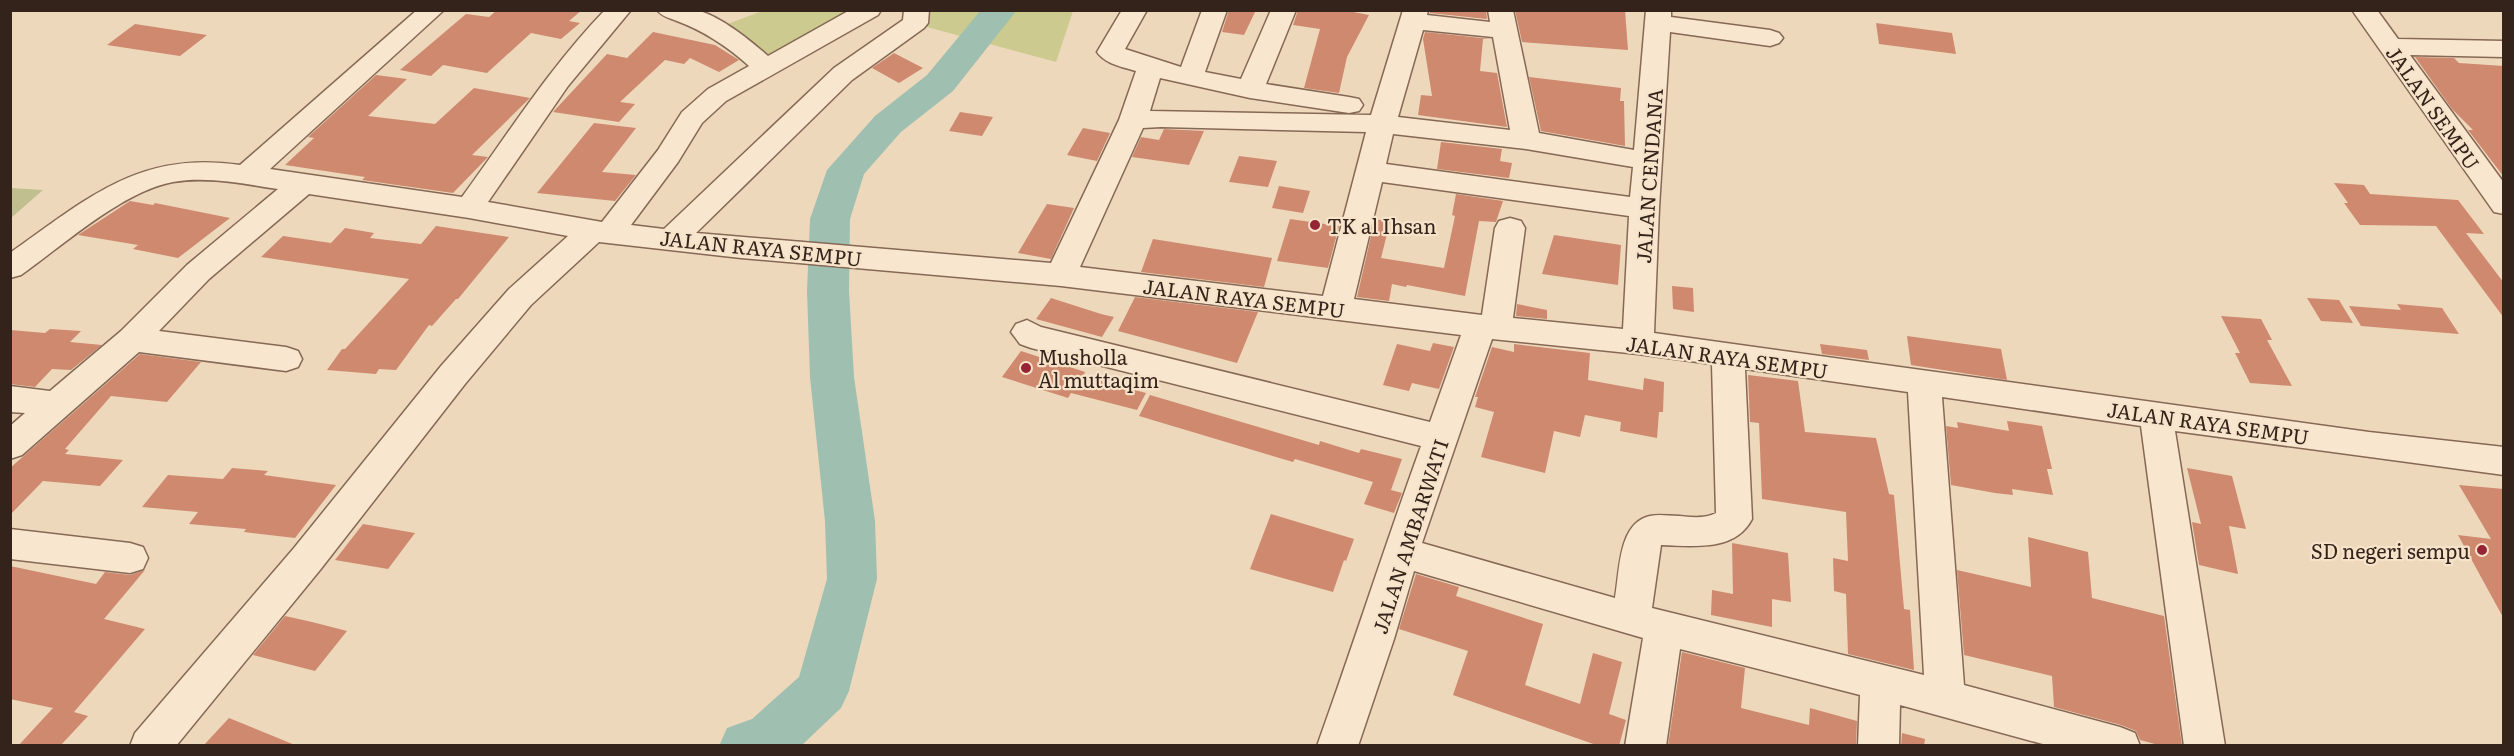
<svg xmlns="http://www.w3.org/2000/svg" width="2514" height="756" viewBox="0 0 2514 756" font-family="Literata,serif">
  <style>
    .green { fill: #ccca8f }
    .cemetery { fill: #c0bf8f }
    .lines { fill: none; stroke-linecap: round; stroke-linejoin: round }
    .river { fill: #9fbfb1; fill-rule: evenodd }
    .building { fill: #ce896f }
    .minor-casing { stroke: #856855; stroke-width: 3 }
    .minor { fill: #f9e6ce; fill-rule: evenodd }
    .poi-dot { fill: #952434; stroke: #f6e3ca; stroke-width: 2 }
    .labels { text-anchor: middle; dominant-baseline: central; stroke-width: 4.5; stroke-linejoin: round; paint-order: stroke }
    .street-label { font-size: 20px; fill: #34231a; stroke: #f6e3ca }
    .poi-label { font-size: 20px; fill: #34231a; stroke: #f6e3ca; text-anchor: start }
  </style>
  <rect width="100%" height="100%" fill="#eed8bb"/>
  <path class="green" d="M762 11H864L764 63 717 28Z
    M918 11H1073L1056 62 916 24Z"/>
  <path class="cemetery" d="M11 188 43 190 11 218Z"/>
  <g class="lines">
    <path class="river" d="M981 10H1017L953 91 901 132 864 174 850 219 849 291 854 377 875 521 877 579 849 691 841 708 801 746H719L727 728 752 719 799 677 827 579 825 521 810 377 807 291 810 219 827 170 875 116 927 75Z"/>
  </g>
  <path class="building" d="M497 10H582L569 21 580 23 561 39 531 33 487 73 443 65 431 76 400 70 466 14 489 17Z
    M1229 10H1256L1244 35 1222 32Z
    M1298 10H1343L1369 15 1347 57 1339 93 1304 88 1320 29 1293 25Z
    M1430 10 1486 11 1487 19 1430 13Z
    M1515 10H1625L1628 50 1522 42Z
    M1876 23 1952 33 1956 54 1879 44Z
    M135 24 207 35 180 56 107 45Z
    M653 32 715 45 739 60 719 72 690 58 684 64 665 60 620 102 635 104 619 122 553 112 607 54 627 58Z
    M1425 32 1491 39H1483L1480 71 1497 73 1507 127 1418 115 1421 95 1432 96 1423 39Z
    M894 53 923 68 899 83 872 68Z
    M2415 57 2454 58 2459 63 2504 66V177L2468 130H2473L2452 109Z
    M376 75 407 79 368 116 435 124 474 88 530 98 472 155 488 157 453 193 362 180 365 177 285 165 314 138 308 137Z
    M1529 77 1621 88 1620 101H1624L1625 146 1541 131Z
    M960 112 993 117 982 136 949 131Z
    M594 123 636 128 602 172 636 175 615 201 537 193Z
    M1083 128 1110 133 1097 161 1067 155Z
    M1164 129 1204 131 1189 165 1132 157 1141 137 1159 140Z
    M1441 142 1502 149 1500 161 1512 163 1509 178 1437 169Z
    M1239 156 1277 161 1268 187 1229 182Z
    M2334 183 2364 185 2370 194 2458 200 2484 234 2466 233 2504 283V318L2436 226 2360 225 2344 203H2348Z
    M1279 186 1310 191 1303 213 1272 208Z
    M1456 194 1503 201 1496 222 1479 221 1465 296 1407 285 1406 287 1392 284 1389 301 1357 297 1375 219 1390 222 1381 258 1444 268 1455 216 1452 215Z
    M130 201 153 205 155 203 230 218 178 258 133 249 138 245 78 235Z
    M1047 204 1074 208 1051 259 1018 253Z
    M1290 219 1339 226 1328 268 1277 261Z
    M436 226 509 237 458 299H456L432 326 429 325 396 370 379 369 376 374 327 370 342 349H345L409 279 261 257 283 236 331 243 345 228 374 233 370 238 421 244Z
    M1554 235 1621 245 1618 285 1542 274Z
    M1153 239 1272 258 1264 287 1141 272Z
    M1672 286 1693 288 1694 312 1673 309Z
    M1135 297 1258 312 1237 363 1118 331Z
    M1051 298 1101 314 1114 317 1102 337 1036 319Z
    M2307 298 2339 300 2353 323 2321 321Z
    M1517 304 1547 310V319L1516 316Z
    M2397 304 2442 308 2459 334 2361 326 2349 306 2401 310Z
    M2221 316 2261 319 2272 340H2267L2292 386 2250 383 2235 353H2240Z
    M50 329 81 331 70 342 102 345 71 370 52 369 35 387 10 384V330L45 333Z
    M1907 336 2001 349 2007 380 1911 365Z
    M1433 343 1454 347 1439 389 1412 383 1409 391 1383 385 1397 344 1430 351Z
    M1514 344 1590 353 1588 380 1643 390 1644 378 1664 382 1663 412H1659L1657 438 1620 431 1621 422 1585 415 1580 437 1554 431 1545 473 1481 457 1494 412 1475 407 1478 397H1475L1492 347 1514 352Z
    M1820 344 1867 350 1869 360 1822 354Z
    M1021 351 1085 372 1083 376 1146 393 1137 410 1071 393 1068 398 1002 377Z
    M140 354 201 362 167 402 111 396 65 449 69 450 65 454 123 460 100 486 43 481 10 515V468Z
    M1748 375 1798 381 1805 432 1876 438 1889 494 1894 495 1904 609 1910 610 1914 670 1848 654 1846 594 1834 591 1833 558 1848 561 1846 512 1762 499 1759 423 1750 422Z
    M1150 395 1319 445 1320 441 1359 453 1361 449 1402 459 1391 490 1402 493 1394 513 1364 504 1373 482 1295 459 1293 462 1139 416Z
    M2007 421 2042 426 2052 469H2047L2053 495 2012 489 2013 495 1995 493 1951 485 1946 426 1958 428 1957 422 2009 431Z
    M232 468 268 471 264 475 336 485 295 538 244 532 246 529 189 524 198 512 142 507 168 475 223 479Z
    M2187 468 2232 476 2246 529 2229 526 2238 574 2199 565 2192 522 2201 524Z
    M2459 485 2504 489V619L2458 535 2491 539Z
    M1271 514 1354 539 1346 561 1344 560 1333 592 1250 569Z
    M363 524 415 533 388 569 335 560Z
    M2028 537 2088 552 2092 598 2164 616 2182 746H2162L2140 740 2136 731 2121 725 2054 707 2052 676 1964 655 1957 570 2031 587Z
    M1732 543 1788 553 1791 602 1772 599V627L1711 615 1712 590 1733 594Z
    M10 566 96 584 105 572 130 575 145 570 104 619 145 629 74 712 88 716 60 746H18L53 708 10 699Z
    M1416 574 1459 587 1456 596 1543 624 1525 685 1580 704 1593 653 1622 662 1609 714 1626 720 1619 746H1599L1453 695 1468 651 1399 629Z
    M285 616 312 622 347 631 315 671 253 655Z
    M1682 652 1745 668 1741 708 1809 725 1810 708 1857 721 1856 746H1668Z
    M229 718 295 745V746H203Z
    M1902 733 1925 739 1924 746H1901Z"/>
  <g class="lines">
    <g class="minor-casing">
      <path id="minor" d="M417 10H444L270 169 462 197C508 134 550 67 605 10H631L568 86 488 202 602 222 658 150 682 112 708 89 749 66C728 47 704 31 677 21 670 18 662 17 657 10 669 10 683 9 695 10 718 14 751 41 768 56L850 10H881L878 15 726 101 702 123 678 162 631 225 664 229 834 68 903 20 904 10H929L928 23 924 28 852 80 696 233 1051 263 1119 120 1136 71C1123 67 1105 64 1097 52L1122 10H1147L1125 49 1181 67 1202 10H1227L1205 72 1241 79 1271 10H1296L1266 84 1349 97 1359 99 1363 105 1359 111 1349 113 1250 98 1160 78 1150 111 1371 115 1403 10H1428L1427 15 1490 22 1488 10H1513L1539 133 1634 150 1646 10H1671V17L1770 30 1779 33 1783 38 1779 43 1770 46 1670 32 1659 208 1654 333 2369 432 2504 447V475L2175 431 2225 746H2184L2141 426 1942 397 1964 685 2120 727 2135 733 2140 746H2050L1900 705 1899 746H1858L1860 695 1680 649 1666 746H1625L1643 638 1414 571 1394 639 1358 746H1317C1353 646 1385 545 1421 446L1031 348 1020 344 1011 332 1016 324 1027 320 1041 327 1430 422 1461 335 1061 286 741 258 599 242 531 305 465 384 320 570 176 746H130L135 733 294 548 441 366 509 289 568 236 469 218 309 194 209 279 159 331 286 347 298 351 302 359 298 367 286 371 139 352 22 455 10 459V426L25 413 10 412V386L50 391 121 331 187 265 278 189C243 184 208 176 173 182 123 191 62 246 21 275L10 278V253C87 199 139 150 240 165ZM1423 30 1493 37 1510 130 1398 117ZM1161 127 1366 132 1323 296 1080 267 1143 128ZM1393 134 1526 149 1633 167 1630 197 1386 164ZM1382 182 1629 216 1623 329 1513 318 1525 228 1521 221 1510 218 1499 221 1495 228 1482 315 1354 299ZM1492 339 1638 354 1712 364 1716 513C1705 519 1690 517 1679 516 1669 516 1659 514 1650 516 1618 523 1620 571 1615 598L1422 543ZM1745 369 1908 392 1924 675 1652 608 1661 545C1693 546 1735 552 1752 519Z
        M2352 10H2377L2398 39 2504 41V57L2410 55 2504 183V214L2494 212Z
        M10 529 130 543 143 547 148 558 143 569 130 573 10 559Z"/>
    </g>
    <use href="#minor" class="minor"/>
  </g>
  <g class="poi-dot">
    <circle cx="1315" cy="225" r="6"/>
    <circle cx="1026" cy="368" r="6"/>
    <circle cx="2482" cy="550" r="6"/>
  </g>
  <g class="labels">
    <g class="street-label">
      <text transform="translate(2434 107) rotate(55)">JALAN SEMPU</text>
      <text transform="translate(1648 176) rotate(-86)">JALAN CENDANA</text>
      <text transform="translate(761 247) rotate(6)">JALAN RAYA SEMPU</text>
      <text transform="translate(1244 297) rotate(7)">JALAN RAYA SEMPU</text>
      <text transform="translate(1727 356) rotate(8)">JALAN RAYA SEMPU</text>
      <text transform="translate(2208 422) rotate(8)">JALAN RAYA SEMPU</text>
      <text transform="translate(1409 536) rotate(-72)">JALAN AMBARWATI</text>
    </g>
    <g class="poi-label">
      <text x="1327" y="225">TK al Ihsan</text>
      <text x="1038" y="356">Musholla<tspan x="1038" dy="23">Al muttaqim</tspan></text>
      <text x="2470" y="550" text-anchor="end">SD negeri sempu</text>
    </g>
  </g>
  <rect width="2514" height="756" fill="none" stroke="#34231a" stroke-width="24"/>
</svg>
